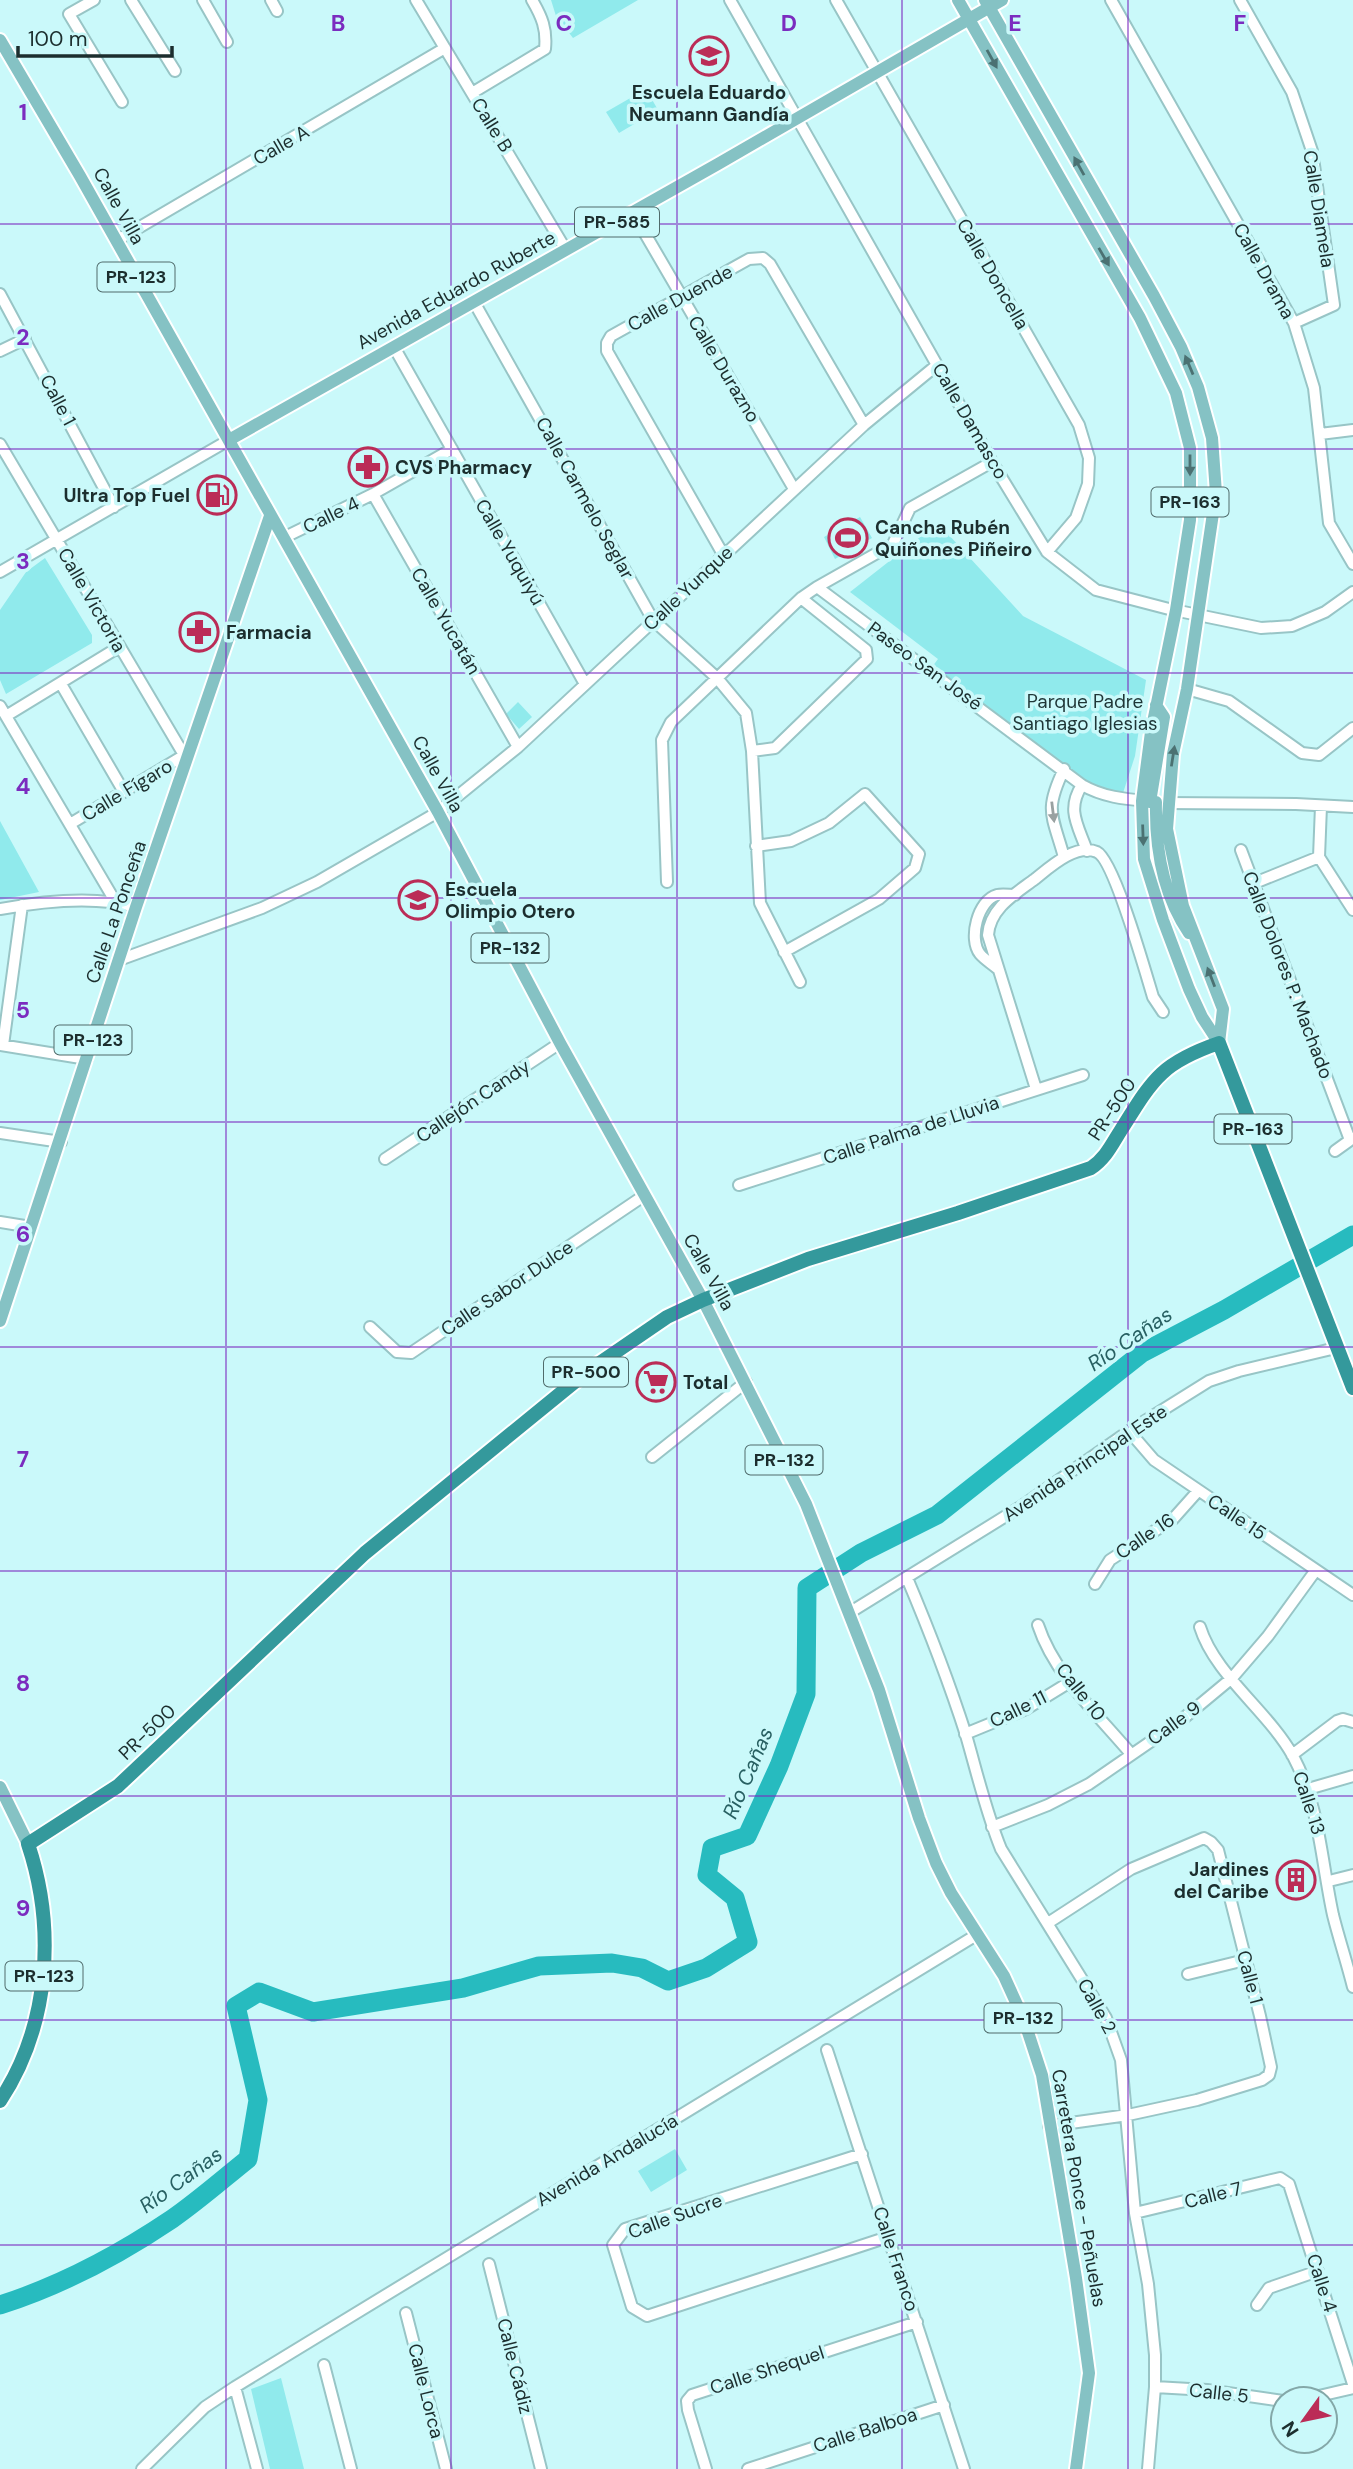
<svg xmlns="http://www.w3.org/2000/svg" width="1353" height="2469" viewBox="0 0 1353 2469" font-family="'DM Sans',sans-serif">
  <style>
    .green { fill: #90eaec }
    .lines { fill: none; stroke-linecap: round; stroke-linejoin: round }
    .river { stroke: #27bbbf; stroke-width: 19 }
    .minor-casing { stroke: #98c5c6; stroke-width: 14 }
    .major-casing { stroke: #fff; stroke-width: 16 }
    .highway-casing { stroke: #fff; stroke-width: 18 }
    .minor { stroke: #fff; stroke-width: 10 }
    .major { stroke: #85c2c4; stroke-width: 12 }
    .highway { stroke: #34999c; stroke-width: 14 }
    .oneway { fill: #4b7172 }
    .oneway2 { fill: #99a1a1 }
    .grid { fill: none; stroke: #7b2cbf; stroke-width: 2; stroke-opacity: 0.55 }
    .labels { text-anchor: middle; dominant-baseline: central; stroke-width: 7; stroke-linejoin: round; paint-order: stroke }
    .shield { fill: #caf9fa; stroke: #506b6b; stroke-width: 2 }
    .shield-label { font-size: 18px; font-weight: bold; fill: #1c2e2e }
    .poi-label { font-size: 19px; font-weight: bold; fill: #1c2e2e; stroke: #caf9fa; text-anchor: start }
    .street-label { font-size: 19px; fill: #1c2e2e; stroke: #caf9fa }
    .park-label { font-size: 19px; fill: #1f3637; stroke: #caf9fa }
    .water-label { font-size: 21px; font-style: italic; fill: #286062; stroke: #caf9fa }
    .grid-label { font-size: 23px; text-anchor: middle; font-weight: bold; fill: #7b2cbf; stroke: #caf9fa; stroke-width: 7; stroke-linejoin: round; paint-order: stroke }
  </style>
  <rect width="100%" height="100%" fill="#caf9fa"/>
  <path class="green" d="M551 0H638L573 38 556 16Z
    M646 89 658 110 619 133 606 112Z
    M860 517 872 538 835 559 824 537Z
    M938 523 1023 616 1146 680 1135 756 1123 793 1096 790 932 667 938 659 850 592Z
    M45 558 92 635V643L6 694 0 680V610L26 572Z
    M518 702 532 717 519 729 506 714Z
    M0 821 39 892 0 900Z
    M675 2149 687 2170 651 2192 638 2171Z
    M281 2378 304 2469H270L251 2389Z"/>
  <g class="lines">
    <path class="river" d="M0 2305C60 2286 120 2254 172 2219 198 2201 223 2179 248 2159L258 2100 236 2006 259 1992 313 2012 463 1988 539 1966 612 1963 642 1968 668 1981 706 1968 748 1942 735 1898 707 1875 712 1848 747 1836 779 1766 806 1694 807 1588 861 1553 937 1515 1142 1353 1224 1310 1353 1235"/>
    <g class="minor-casing">
      <path id="minor" d="M94 0 69 14 122 102
        M131 0 175 71
        M203 0 227 42
        M271 0 277 11
        M416 0 566 250
        M730 0 992 462 1047 552 1096 590 1169 609 1261 628 1292 626 1325 612 1353 592
        M836 0 1079 425 1089 458 1088 484 1076 518 1047 552
        M1111 0 1294 323 1314 388 1329 523 1353 564
        M1240 0 1292 92 1312 151 1334 305 1294 323
        M472 93 545 49C547 29 542 17 532 0
        M633 213 794 489
        M116 241 445 48
        M0 294 114 507
        M474 302 653 620 717 678 746 713 752 751 760 903 800 982
        M394 347 585 684
        M0 351 25 339
        M1320 434 1353 430
        M0 444 187 760
        M373 494 518 747
        M283 538 373 494 452 449
        M724 556 607 351V343L611 336 749 259 763 258 770 264 864 425
        M0 572 229 440
        M817 587 1082 785C1103 797 1124 799 1147 801
        M61 684 124 792
        M1187 689 1229 701 1302 753 1319 755 1353 728
        M0 706 115 901
        M6 716 119 647
        M752 751 775 748 867 659 866 650 801 598
        M1082 785C1066 810 1078 825 1087 851
        M1163 803 1296 804 1353 807
        M1321 806 1319 857 1353 910
        M70 824 183 756
        M756 846 791 841 829 823 865 794 919 854 915 868 879 899 784 952
        M1241 850 1350 1140
        M1064 857C1052 814 1044 811 1064 769
        M667 882 662 740 671 722 801 598 817 587 893 544 910 508 992 462
        M1252 884 1319 857
        M0 909C43 901 94 895 136 907
        M119 960 262 908 317 882 438 812 518 747 864 425 937 365
        M998 969C992 964 984 959 980 954 968 939 978 900 997 895 1002 894 1010 895 1015 895
        M0 1045 87 1059
        M3 1045 22 905
        M1036 1089 988 935C990 908 1015 894 1035 879 1050 867 1076 843 1097 852 1114 860 1146 974 1153 997L1163 1012
        M0 1133 61 1142
        M1335 1151 1353 1138
        M385 1159 560 1043
        M739 1185 1083 1075
        M0 1222 31 1227
        M370 1327 397 1352 411 1353 645 1195
        M1129 1431 1154 1460 1353 1595
        M652 1457 746 1382
        M907 1578C929 1630 949 1682 966 1735 977 1773 986 1812 1001 1849L1106 2018 1121 2060 1135 2213 1148 2284 1155 2355V2387L1148 2469
        M1095 1584 1110 1560 1173 1519 1198 1491
        M849 1613 1022 1506 1129 1431 1209 1381 1239 1371 1336 1348
        M1038 1625C1054 1674 1098 1715 1131 1754
        M1200 1627C1215 1675 1268 1711 1293 1756 1320 1807 1321 1860 1333 1915 1339 1939 1347 1963 1353 1987
        M965 1734 1026 1709 1070 1682
        M1292 1755 1337 1721 1343 1719 1353 1722
        M1308 1789 1353 1776
        M992 1827 1048 1805 1089 1784 1179 1722 1232 1678 1268 1636 1316 1570
        M1329 1881 1353 1875
        M1048 1923 1131 1869 1204 1838 1211 1842 1218 1850 1260 2016 1271 2067 1269 2075 1262 2080 1197 2100 1128 2115 1049 2126
        M1188 1974 1245 1960
        M827 2050 964 2469
        M862 2154 625 2229 613 2245 632 2307 647 2316 888 2237
        M1289 2184 1353 2384
        M1135 2213 1280 2178 1289 2184
        M489 2264 541 2469
        M1257 2305 1269 2288 1318 2271
        M406 2313 446 2469
        M324 2365 351 2469
        M235 2387 257 2469
        M1155 2387 1207 2390 1283 2401
        M1306 2399 1353 2388
        M142 2469 205 2407 235 2387 978 1934
        M706 2469 688 2410 687 2401 692 2395 917 2322
        M748 2469 944 2405"/>
    </g>
    <g class="major-casing">
      <path id="major" d="M958 0 1140 318 1176 393 1190 448V520L1176 610 1151 732 1142 801 1144 859 1163 920 1189 989 1202 1017 1219 1043
        M985 0 1154 296 1181 347 1198 387 1212 438 1216 493 1187 689 1173 754 1167 829 1183 906 1223 1009 1219 1043
        M0 40 80 176 438 812 560 1043 703 1300 806 1504 879 1690 919 1818 936 1863 951 1893 1004 1976 1024 2020 1042 2075 1076 2278 1089 2373 1076 2469
        M229 440 718 164 1002 0
        M1150 802 1164 717 1156 705
        M1156 802C1155 847 1163 895 1189 933
        M0 1321 136 907 270 516
        M0 1787 28 1844"/>
    </g>
    <g class="highway-casing">
      <path id="highway" d="M0 2101C50 2025 56 1928 28 1844L118 1786 365 1553 588 1371 667 1317 703 1300 808 1259 958 1213 1091 1168C1106 1158 1112 1144 1121 1130 1153 1079 1161 1063 1219 1043L1353 1388"/>
    </g>
    <use href="#minor" class="minor"/>
    <use href="#major" class="major"/>
    <use href="#highway" class="highway"/>
  </g>
  <defs><path id="oneway-solid" d="M-6-.8H1V-3.2L6.5 0L1 3.2V.8H-6Z" transform="scale(1.75)"/></defs>
  <g class="oneway">
    <use href="#oneway-solid" transform="translate(992 59) rotate(61)"/>
    <use href="#oneway-solid" transform="translate(1079 166) rotate(-119)"/>
    <use href="#oneway-solid" transform="translate(1104 257) rotate(60)"/>
    <use href="#oneway-solid" transform="translate(1189 365) rotate(-113)"/>
    <use href="#oneway-solid" transform="translate(1190 465) rotate(90)"/>
    <use href="#oneway-solid" transform="translate(1173 756) rotate(-81)"/>
    <use href="#oneway-solid" transform="translate(1143 835) rotate(88)"/>
    <use href="#oneway-solid" transform="translate(1211 977) rotate(-111)"/>
  </g>
  <use class="oneway2" href="#oneway-solid" transform="translate(1053 812) rotate(83)"/>
  <path class="grid" d="M226 0V2469M451 0V2469M677 0V2469M902 0V2469M1128 0V2469M0 224H1353M0 449H1353M0 673H1353M0 898H1353M0 1122H1353M0 1347H1353M0 1571H1353M0 1796H1353M0 2020H1353M0 2245H1353"/>
  <defs>
    <g id="school-ring" transform="scale(2.0125)"><circle r="9.5" fill="#caf9fa" stroke="#bb2c57" stroke-width="1.5"/><path d="M0-5L7-2L0 1L-7-2ZM-4 1L0 2.5L4 1V4Q0 6-4 4Z" fill="#bb2c57"/></g>
    <g id="pharmacy-ring" transform="scale(2.0125)"><circle r="9.5" fill="#caf9fa" stroke="#bb2c57" stroke-width="1.5"/><path d="M-2-6h4v4h4v4h-4v4h-4v-4h-4v-4h4Z" fill="#bb2c57"/></g>
    <g id="fuel-ring" transform="scale(2.0125)"><circle r="9.5" fill="#caf9fa" stroke="#bb2c57" stroke-width="1.5"/><path d="M-5.5-6h7V0h2V4h1.3V-2.5L3-4.5l.8-.8L6-3V5H2.5V1h-1V6h-7ZM-4.2-4.7v3.2H.2V-4.7Z" fill="#bb2c57"/></g>
    <g id="stadium-ring" transform="scale(2.0125)"><circle r="9.5" fill="#caf9fa" stroke="#bb2c57" stroke-width="1.5"/><path d="M0-5a6.5 5 0 1 0 0 10a6.5 5 0 1 0 0-10ZM-3.5-1.8h7v3.6h-7Z" fill="#bb2c57"/></g>
    <g id="supermarket-ring" transform="scale(2.0125)"><circle r="9.5" fill="#caf9fa" stroke="#bb2c57" stroke-width="1.5"/><path d="M-6-5.5h2.5l.6 2H6L4.5 2H-2.5L-4.4-4H-6ZM-1.5 3.2a1.3 1.3 0 1 0 .1 0ZM3 3.2a1.3 1.3 0 1 0 .1 0Z" fill="#bb2c57"/></g>
    <g id="building-ring" transform="scale(2.0125)"><circle r="9.5" fill="#caf9fa" stroke="#bb2c57" stroke-width="1.5"/><path d="M-4-6H4V6H1V3H-1V6H-4ZM-2.5-4.3h1.7v1.8h-1.7ZM.8-4.3h1.7v1.8H.8ZM-2.5-1h1.7V.8h-1.7ZM.8-1h1.7V.8H.8Z" fill="#bb2c57"/></g>
  </defs>
  <g fill-rule="evenodd">
    <use href="#school-ring" x="709" y="56"/>
    <use href="#pharmacy-ring" x="368" y="467"/>
    <use href="#fuel-ring" x="217" y="495"/>
    <use href="#stadium-ring" x="848" y="538"/>
    <use href="#pharmacy-ring" x="199" y="632"/>
    <use href="#school-ring" x="418" y="900"/>
    <use href="#supermarket-ring" x="656" y="1382"/>
    <use href="#building-ring" x="1296" y="1880"/>
  </g>
  <g class="labels">
    <g class="shield">
      <rect x="575" y="207.5" width="84" height="29" rx="5"/>
      <rect x="97.5" y="262.5" width="77" height="29" rx="5"/>
      <rect x="1151.5" y="487.5" width="77" height="29" rx="5"/>
      <rect x="471.5" y="933.5" width="77" height="29" rx="5"/>
      <rect x="54.5" y="1025.5" width="77" height="29" rx="5"/>
      <rect x="1214.5" y="1114.5" width="77" height="29" rx="5"/>
      <rect x="544" y="1357.5" width="84" height="29" rx="5"/>
      <rect x="745.5" y="1445.5" width="77" height="29" rx="5"/>
      <rect x="5.5" y="1961.5" width="77" height="29" rx="5"/>
      <rect x="984.5" y="2003.5" width="77" height="29" rx="5"/>
    </g>
    <g class="shield-label">
      <text x="617" y="222">PR-585</text>
      <text x="136" y="277">PR-123</text>
      <text x="1190" y="502">PR-163</text>
      <text x="510" y="948">PR-132</text>
      <text x="93" y="1040">PR-123</text>
      <text x="1253" y="1129">PR-163</text>
      <text x="586" y="1372">PR-500</text>
      <text x="784" y="1460">PR-132</text>
      <text x="44" y="1976">PR-123</text>
      <text x="1023" y="2018">PR-132</text>
    </g>
    <g class="poi-label">
      <text x="709" y="92" text-anchor="middle">Escuela Eduardo<tspan x="709" dy="22">Neumann Gandía</tspan></text>
      <text x="395" y="467">CVS Pharmacy</text>
      <text x="190" y="495" text-anchor="end">Ultra Top Fuel</text>
      <text x="875" y="527">Cancha Rubén<tspan x="875" dy="22">Quiñones Piñeiro</tspan></text>
      <text x="226" y="632">Farmacia</text>
      <text x="445" y="889">Escuela<tspan x="445" dy="22">Olimpio Otero</tspan></text>
      <text x="683" y="1382">Total</text>
      <text x="1269" y="1869" text-anchor="end">Jardines<tspan x="1269" dy="22">del Caribe</tspan></text>
    </g>
    <g class="street-label">
      <text transform="translate(492 125) rotate(58)">Calle B</text>
      <text transform="translate(281 145) rotate(-30)">Calle A</text>
      <text transform="translate(119 206) rotate(61)">Calle Villa</text>
      <text transform="translate(1319 209) rotate(81)">Calle Diamela</text>
      <text transform="translate(1264 271) rotate(61)">Calle Drama</text>
      <text transform="translate(993 274) rotate(60)">Calle Doncella</text>
      <text transform="translate(456 290) rotate(-29)">Avenida Eduardo Ruberte</text>
      <text transform="translate(680 298) rotate(-29)">Calle Duende</text>
      <text transform="translate(724 369) rotate(59)">Calle Durazno</text>
      <text transform="translate(58 400) rotate(62)">Calle 1</text>
      <text transform="translate(970 421) rotate(60)">Calle Damasco</text>
      <text transform="translate(585 498) rotate(61)">Calle Carmelo Seglar</text>
      <text transform="translate(331 515) rotate(-26)">Calle 4</text>
      <text transform="translate(510 552) rotate(60)">Calle Yuquiyú</text>
      <text transform="translate(688 588) rotate(-43)">Calle Yunque</text>
      <text transform="translate(92 600) rotate(60)">Calle Victoria</text>
      <text transform="translate(446 621) rotate(60)">Calle Yucatán</text>
      <text transform="translate(925 666) rotate(36)">Paseo San José</text>
      <text transform="translate(438 774) rotate(61)">Calle Villa</text>
      <text transform="translate(127 790) rotate(-31)">Calle Fígaro</text>
      <text transform="translate(116 912) rotate(-71)">Calle La Ponceña</text>
      <text transform="translate(1288 975) rotate(69)">Calle Dolores P. Machado</text>
      <text transform="translate(473 1101) rotate(-34)">Callejón Candy</text>
      <text transform="translate(1112 1109) rotate(-57)">PR-500</text>
      <text transform="translate(911 1130) rotate(-18)">Calle Palma de Lluvia</text>
      <text transform="translate(709 1272) rotate(61)">Calle Villa</text>
      <text transform="translate(507 1288) rotate(-34)">Calle Sabor Dulce</text>
      <text transform="translate(1085 1463) rotate(-34)">Avenida Principal Este</text>
      <text transform="translate(1237 1517) rotate(34)">Calle 15</text>
      <text transform="translate(1145 1536) rotate(-34)">Calle 16</text>
      <text transform="translate(1081 1692) rotate(52)">Calle 10</text>
      <text transform="translate(1018 1709) rotate(-26)">Calle 11</text>
      <text transform="translate(1174 1723) rotate(-36)">Calle 9</text>
      <text transform="translate(147 1732) rotate(-44)">PR-500</text>
      <text transform="translate(1309 1803) rotate(72)">Calle 13</text>
      <text transform="translate(1250 1977) rotate(75)">Calle 1</text>
      <text transform="translate(1097 2006) rotate(61)">Calle 2</text>
      <text transform="translate(607 2160) rotate(-31)">Avenida Andalucía</text>
      <text transform="translate(1079 2188) rotate(80)">Carretera Ponce - Peñuelas</text>
      <text transform="translate(1213 2195) rotate(-14)">Calle 7</text>
      <text transform="translate(675 2216) rotate(-20)">Calle Sucre</text>
      <text transform="translate(896 2259) rotate(72)">Calle Franco</text>
      <text transform="translate(1322 2283) rotate(72)">Calle 4</text>
      <text transform="translate(515 2366) rotate(76)">Calle Cádiz</text>
      <text transform="translate(767 2370) rotate(-18)">Calle Shequel</text>
      <text transform="translate(426 2391) rotate(76)">Calle Lorca</text>
      <text transform="translate(1219 2393) rotate(6)">Calle 5</text>
      <text transform="translate(865 2430) rotate(-18)">Calle Balboa</text>
    </g>
    <g class="park-label">
      <text x="1085" y="701">Parque Padre<tspan x="1085" dy="22">Santiago Iglesias</tspan></text>
    </g>
    <g class="water-label">
      <text transform="translate(1130 1339) rotate(-34)">Río Cañas</text>
      <text transform="translate(748 1773) rotate(-67)">Río Cañas</text>
      <text transform="translate(181 2180) rotate(-36)">Río Cañas</text>
    </g>
  </g>
  <g class="grid-label">
    <text x="338" y="31">B</text>
    <text x="564" y="31">C</text>
    <text x="789" y="31">D</text>
    <text x="1015" y="31">E</text>
    <text x="1240" y="31">F</text>
    <text x="23" y="120">1</text>
    <text x="23" y="345">2</text>
    <text x="23" y="569">3</text>
    <text x="23" y="794">4</text>
    <text x="23" y="1018">5</text>
    <text x="23" y="1242">6</text>
    <text x="23" y="1467">7</text>
    <text x="23" y="1691">8</text>
    <text x="23" y="1916">9</text>
  </g>
  <g transform="translate(1304 2420) rotate(237)"><circle r="33" fill="#caf9fa" stroke="#84a8a8" stroke-width="2"/>
  <path d="M0-5L12 26L0 18L-12 26Z" fill="#bb2c57"/>
  <text y="-10" font-size="19" font-weight="bold" text-anchor="middle" fill="#1c2e2e">N</text>
  </g>
  <path d="M18 46v10h154v-10" fill="none" stroke="#1c2e2e" stroke-width="3.5"/>
  <text x="28" y="46" font-size="21" fill="#1c2e2e" stroke="#caf9fa" stroke-width="5" paint-order="stroke">100 m</text>
</svg>
